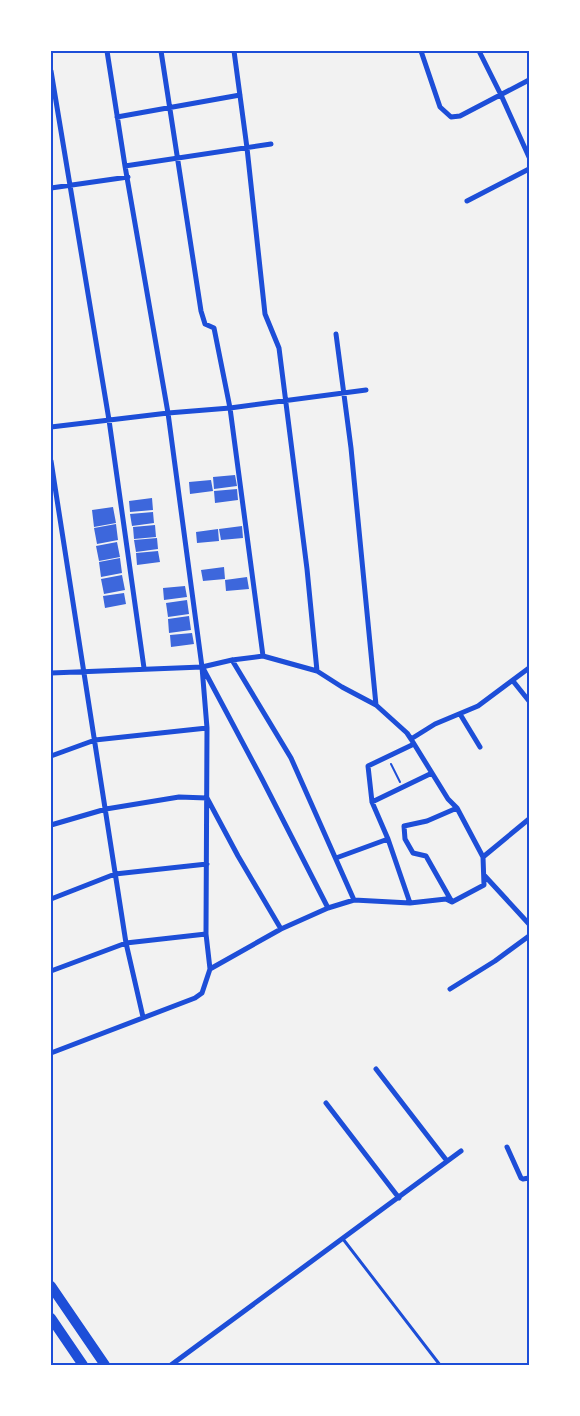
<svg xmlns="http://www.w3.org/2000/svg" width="580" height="1416" viewBox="0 0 580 1416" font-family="Quicksand,sans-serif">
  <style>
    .building { fill: #3d67dc }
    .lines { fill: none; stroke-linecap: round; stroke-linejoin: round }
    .path { stroke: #1d4ed8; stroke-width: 2 }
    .service { stroke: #1d4ed8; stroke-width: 3 }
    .minor { stroke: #1d4ed8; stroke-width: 5 }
    .primary { stroke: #1d4ed8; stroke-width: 10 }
    .neatline { fill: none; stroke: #1d4ed8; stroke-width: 2 }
  </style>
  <rect width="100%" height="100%" fill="#f2f2f2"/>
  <path class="building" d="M235 475 237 486 214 489 213 477Z
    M211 480 213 491 190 494 189 482Z
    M237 489 238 500 215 503 214 491Z
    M152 498 153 510 130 512 129 501Z
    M113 507 116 523 94 527 92 510Z
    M153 512 154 523 132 526 130 514Z
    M116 524 118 540 97 544 94 528Z
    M155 525 156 537 134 539 133 527Z
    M242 526 243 538 221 540 219 529Z
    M218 529 219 541 197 543 196 532Z
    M157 538 158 549 136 552 134 540Z
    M117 542 120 557 99 561 96 546Z
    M158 551 160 562 137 565 136 553Z
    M120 558 122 573 101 577 99 562Z
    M224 567 225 579 203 581 201 570Z
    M122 575 125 590 104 594 101 579Z
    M247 577 249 589 226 591 225 580Z
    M185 586 187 597 164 600 163 588Z
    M124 593 126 604 105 608 103 596Z
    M187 600 189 614 168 617 166 603Z
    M189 616 191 630 169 633 168 619Z
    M192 633 194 644 171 647 170 635Z"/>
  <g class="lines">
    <path class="path" d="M391 764 400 782"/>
    <path class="service" d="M343 1239 440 1365"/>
    <path class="minor" d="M161 51 201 311 205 324 214 328 230 408 263 656
      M234 51 247 148 265 314 279 348 307 569 317 671
      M421 51 440 107 451 117 460 116 529 80
      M479 51 501 95 529 157
      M51 71 109 420 144 668
      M117 117 240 95
      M125 166 271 144
      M51 188 128 177
      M467 201 529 169
      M336 334 351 448 376 705
      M51 427 168 413 230 408 366 390
      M51 461 126 943 143 1017
      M232 660 291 758 354 900
      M204 670 262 779 328 908
      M51 673 202 667 232 660 263 656 317 671 342 687 376 705 407 733 411 739 435 724 478 706 529 668
      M513 681 529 701
      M460 714 480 747
      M51 756 95 740 207 728
      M372 802 432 773
      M51 825 106 809 179 797 207 798 238 856 281 929
      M388 839 410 903
      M483 857 529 819
      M336 858 388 839 372 802 368 766 414 744
      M484 875 529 924
      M51 899 115 874 207 864
      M452 902 426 856 413 853 405 839 404 826 427 821 457 808
      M210 969 281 929 328 908 354 900 410 903 446 899 452 902 484 885 483 857 457 808 448 799 411 739
      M51 971 126 943 206 934
      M450 989 495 961 529 936
      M51 1053 195 998 202 993 210 969 206 934 207 728 202 667 168 413 125 166 107 51
      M376 1069 447 1161
      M326 1103 399 1198
      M507 1147 521 1178 523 1179 529 1178
      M171 1365 461 1151"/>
    <path class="primary" d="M51 1286 105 1365
      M51 1318 83 1365"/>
  </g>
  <rect width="580" height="1416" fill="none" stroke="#ffffff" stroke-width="105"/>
  <rect x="52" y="52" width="476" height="1312" class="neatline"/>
</svg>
